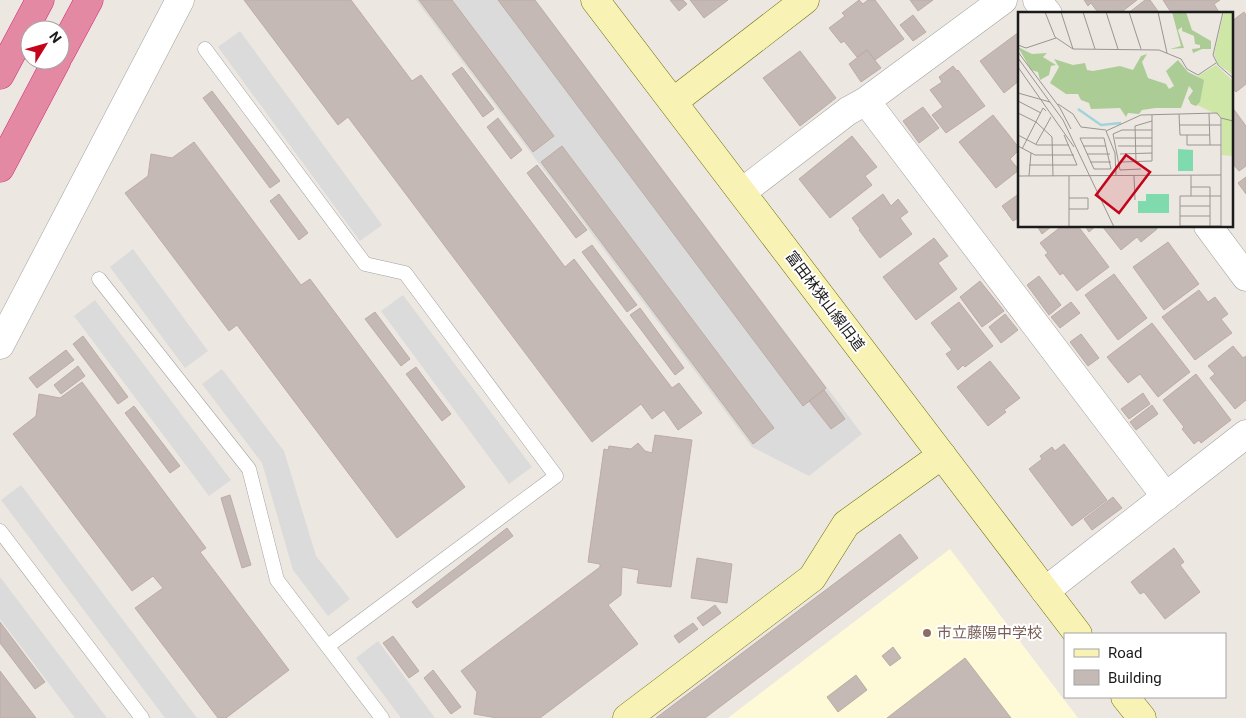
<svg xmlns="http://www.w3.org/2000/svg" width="1246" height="718" viewBox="0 0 1246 718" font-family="Roboto,'Noto Sans JP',sans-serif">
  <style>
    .education { fill: #fefad8 }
    .parking { fill: #dbdbdb }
    .building { fill: #c4b9b4; stroke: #beaca4 }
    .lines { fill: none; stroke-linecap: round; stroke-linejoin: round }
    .lane-casing { stroke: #a2a2a2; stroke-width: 15 }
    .street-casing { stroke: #a2a2a2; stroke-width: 29 }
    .secondary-casing { stroke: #6e6d07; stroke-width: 29 }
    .highway-casing { stroke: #d22775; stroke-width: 29 }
    .lane { stroke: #fff; stroke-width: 14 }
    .street { stroke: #fff; stroke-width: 28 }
    .secondary { stroke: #f8f3b4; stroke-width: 28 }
    .highway { stroke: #e489a4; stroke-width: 28 }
    .education-dot { fill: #8d6e63; stroke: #fff; stroke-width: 2 }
    .labels { text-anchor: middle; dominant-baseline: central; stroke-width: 4; stroke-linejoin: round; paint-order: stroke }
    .street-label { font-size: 15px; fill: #1b1b1b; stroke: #fff }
    .education-label { font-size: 15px; fill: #785e54; stroke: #fff; text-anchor: start }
    .inset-river { fill: none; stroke: #a1d4da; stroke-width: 2.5 }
    .inset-road { fill: none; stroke: #999592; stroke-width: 1 }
    .view { fill: #c3041a; fill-opacity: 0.15; stroke: #c3041a; stroke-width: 2.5 }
    .inset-edge { fill: none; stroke: #1b1b1b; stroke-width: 2.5 }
  </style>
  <rect width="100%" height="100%" fill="#ede7e1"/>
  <path class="education" d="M950 549 1078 718H728Z"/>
  <path class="parking" d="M416 0H535L862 434 809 476 752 447Z
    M240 31 382 225 360 241 218 47Z
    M133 249 208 351 185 368 110 267Z
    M403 295 532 467 509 484 381 311Z
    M95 300 231 480 209 496 74 316Z
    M222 369 284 451 316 556 350 599 328 616 293 570 262 463 202 384Z
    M21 485 197 718H165L1 500Z
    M0 577 107 718H75L0 619Z
    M378 641 435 718H401L356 658Z"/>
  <path class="building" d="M244 0H351L412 81 421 75 565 267 574 259 672 388 679 383 702 413 678 430 664 410 652 419 641 404 592 442 348 117 338 125Z
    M419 0H452L554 136 533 152Z
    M498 0H535L826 388 803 406Z
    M670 0H683L687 4 679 11Z
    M690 0H728L704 18Z
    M859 0 863 4 868 0H875L904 39 875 60 867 50 857 57 844 41 841 43 829 28 845 16 842 13Z
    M910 0H933L918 11Z
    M1084 0H1137L1119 14H1099L1091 3 1088 6Z
    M1145 0H1150L1160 14H1127Z
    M1163 0H1220L1214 4 1220 14H1184L1181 10 1176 14H1172Z
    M1244 12 1246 15V84L1236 92 1232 87V21Z
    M913 15 926 32 913 41 900 25Z
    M1019 32 1020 80 1004 93 980 61Z
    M867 50 881 68 861 82 849 64Z
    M800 51 836 98 800 126 763 78Z
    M953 66 957 71 958 70 985 106 946 133 932 115 943 107 930 90 942 82 939 77Z
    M462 67 494 109 483 117 452 74Z
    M212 91 280 181 270 188 203 98Z
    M923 107 939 128 919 143 903 121Z
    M1232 107 1246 126V166L1239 171 1232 163Z
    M993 115 1020 149 1010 159 1019 170 996 188 959 142Z
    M498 118 522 150 511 159 487 127Z
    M852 136 877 167 865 176 872 185 830 218 799 179Z
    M194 142 301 285 310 279 465 487 397 538 237 325 229 331 125 193 148 176 151 154 172 158Z
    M562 146 774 428 753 444 541 162Z
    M537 165 587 230 576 238 527 173Z
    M1246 177V194L1238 183Z
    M1020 193V217L1013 221 1002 206Z
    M279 194 308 233 299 240 270 201Z
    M883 194 891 206 898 199 908 212 900 218 912 234 880 258 859 230 860 229 852 218Z
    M1037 226H1052L1042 234Z
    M1062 226 1068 228 1078 226 1109 267 1077 291 1063 273 1060 275 1045 255 1048 253 1040 243Z
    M1085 226H1096L1089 232Z
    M1102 226H1155L1157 229 1141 242 1137 237 1121 250Z
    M934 238 948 256 938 263 957 289 916 320 883 277Z
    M1168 242 1199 284 1164 310 1133 267Z
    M592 245 637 305 627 312 582 252Z
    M1114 274 1147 318 1118 340 1085 295Z
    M1039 276 1061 305 1049 315 1027 285Z
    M980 281 1004 311 982 327 960 297Z
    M1199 290 1208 302 1215 297 1228 314 1221 319 1232 333 1195 360 1162 317Z
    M959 302 993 346 965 367 963 365 958 370 946 354 952 350 931 323Z
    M1071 302 1080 313 1060 328 1051 317Z
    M640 308 684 368 675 375 630 315Z
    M375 312 410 359 401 366 365 319Z
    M1005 314 1018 330 1001 343 989 327Z
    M1152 323 1190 372 1158 397 1140 374 1128 383 1107 357Z
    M1081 334 1099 358 1088 366 1070 342Z
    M83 336 128 397 118 404 73 344Z
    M1233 346 1243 358 1246 356V400L1235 409 1210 378 1215 374 1208 366Z
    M66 350 74 360 37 388 29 378Z
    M990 361 1020 398 1004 410 1006 412 988 426 957 387Z
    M78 366 85 376 61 394 54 385Z
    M416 367 451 414 442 421 406 374Z
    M1196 374 1231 420 1201 443 1199 440 1194 444 1182 429 1184 427 1163 400Z
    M82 382 206 548 200 552 289 670 226 718H218L135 608 163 588 153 576 132 591 13 434 36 416 39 394 60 398Z
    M824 390 845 419 831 429 809 401Z
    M1143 393 1150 404 1129 419 1121 409Z
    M1152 405 1158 414 1136 430 1130 422Z
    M134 406 180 466 170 473 125 413Z
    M655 435 692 440 671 587 637 583 639 570 622 567 621 595 608 605 638 644 540 718H497L474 714 477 692 461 671 600 567V564L588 562 604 449 608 450 609 446 631 449 638 443 645 451 652 453Z
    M1064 444 1107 500 1072 526 1029 469 1042 459 1040 456 1052 447 1055 451Z
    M230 495 251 565 242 568 221 498Z
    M1113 497 1122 508 1092 530 1084 519Z
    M507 528 513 536 417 608 412 602Z
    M900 534 918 558 705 718H656Z
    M1174 548 1184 562 1180 565 1200 592 1165 619 1144 592 1140 594 1131 582Z
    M697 558 732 564 727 603 691 598Z
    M715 605 721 613 703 626 697 618Z
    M0 622 45 682 35 689 0 643Z
    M693 623 698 629 679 643 674 636Z
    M393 636 419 671 409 678 383 643Z
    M893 647 901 658 890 666 882 656Z
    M965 658 1011 718H887Z
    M433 670 461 707 451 714 424 678Z
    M0 671 36 718H0Z
    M856 675 867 690 838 712 827 697Z"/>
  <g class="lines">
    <g class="lane-casing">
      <path id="lane" d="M205 49 365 264 405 273 556 476 328 646
        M99 279 249 469 277 580 382 718
        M0 531 142 718"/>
    </g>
    <g class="street-casing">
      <path id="street" d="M1037 0 1048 14
        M866 101 1166 497
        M742 192 848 111 866 101 1003 0
        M1208 226 1246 277
        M0 345 180 0
        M1045 591 1246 434"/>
    </g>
    <g class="secondary-casing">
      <path id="secondary" d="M595 0 1078 634
        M673 102 805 0
        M1125 697 1142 718
        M627 718 812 578 846 524 942 455"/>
    </g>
    <g class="highway-casing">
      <path id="highway" d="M60 54 89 0
        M0 75 40 0
        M0 168 57 60"/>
    </g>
    <use href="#lane" class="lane"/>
    <use href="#street" class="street"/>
    <use href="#secondary" class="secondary"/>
    <use href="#highway" class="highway"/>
  </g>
  <circle class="education-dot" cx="927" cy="633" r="5"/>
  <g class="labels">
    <g class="street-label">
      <text transform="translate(825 301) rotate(53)">富田林狭山線旧道</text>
    </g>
    <g class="education-label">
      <text x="937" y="633">市立藤陽中学校</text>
    </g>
  </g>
  <g transform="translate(1018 12)">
    <rect width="215" height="215" fill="#ede7e1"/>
    <path d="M206 0H215V63L200 52 196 42ZM198 53 215 69V144L204 143V105L177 92 183 68 180 64Z" fill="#cee7a7"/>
    <path d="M154 0H168L174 18 193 29V37H184L175 41 174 37 182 36V33L177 32 176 24 164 19V15L160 18 166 36 152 37 163 34ZM0 35 14 42 29 41 25 45 38 53 33 54 31 63 22 68 20 60 13 58ZM129 42 124 50 130 66 148 72 151 77 156 74 148 59 160 48 170 60 186 68 182 90 178 94 173 92 170 86 175 79 171 74 163 96H137L124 98 121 102 110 101 108 105 102 96 73 97 71 91 63 88 60 82H48L32 71 41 55 36 47 55 53 67 51 69 58 75 59 102 54 115 58 123 44Z" fill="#accc96"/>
    <path d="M160 137 175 138V159H160ZM128 182H151V201H120V189H128Z" fill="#7fdbad"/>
    <path class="inset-river" d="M60 97 83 113 103 111"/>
    <path class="inset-road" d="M27 0 37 25 55 37 141 38 163 47 169 57 180 63 198 51M43 0 55 37M65 0 77 37M88 0 100 37M111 0 123 37M140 0 149 41M205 0 195 43 200 53 215 66M0 33 8 36 38 26M0 40 42 96 53 117M0 46 45 108 96 215M0 55 56 135M0 81 32 90M0 89 23 101M40 92 55 102 63 115 88 118M0 101 18 110 34 125 35 164M191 101 192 133M161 102 162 123H192M162 113H203M88 119 123 103 199 101 203 106 215 109M88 119 97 141 98 164M0 123 19 133H51M169 123V133H203M62 126H86L93 157H76ZM97 126H134M18 132 33 105M0 134 17 143H56M65 134H88M100 134H134M4 137 25 96 28 99M69 142H92M102 142 134 141M72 150H93M103 150 134 149V103M118 150 117 114 134 109M11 153H59L46 123M123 157 102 158 95 122 104 118H134M173 163V184M0 164 203 163M11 164 13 141M51 164V215M116 164 117 188M173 175H192V215M51 186H70V197H51M162 194H192M162 204H192M162 214H203M162 215V184H203M203 215V106"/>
    <path class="view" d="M108 143 132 160 101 201 78 183Z"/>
    <rect width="215" height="215" class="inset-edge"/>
  </g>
  <rect x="1064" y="633" width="162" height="65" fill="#ffffff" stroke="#a4a4a4"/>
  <rect x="1074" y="649" width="25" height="8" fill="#f8f3b4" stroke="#a4a4a4"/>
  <text x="1108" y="658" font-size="15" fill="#1b1b1b">Road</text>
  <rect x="1074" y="670" width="25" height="15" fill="#c4b9b4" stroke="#a4a4a4"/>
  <text x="1108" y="683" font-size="15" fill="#1b1b1b">Building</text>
  <g transform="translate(45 45) rotate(53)"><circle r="24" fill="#ffffff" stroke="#a4a4a4"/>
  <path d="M0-4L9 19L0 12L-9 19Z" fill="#c3041a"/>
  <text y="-8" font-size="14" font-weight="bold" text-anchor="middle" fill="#1b1b1b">N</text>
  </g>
</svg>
